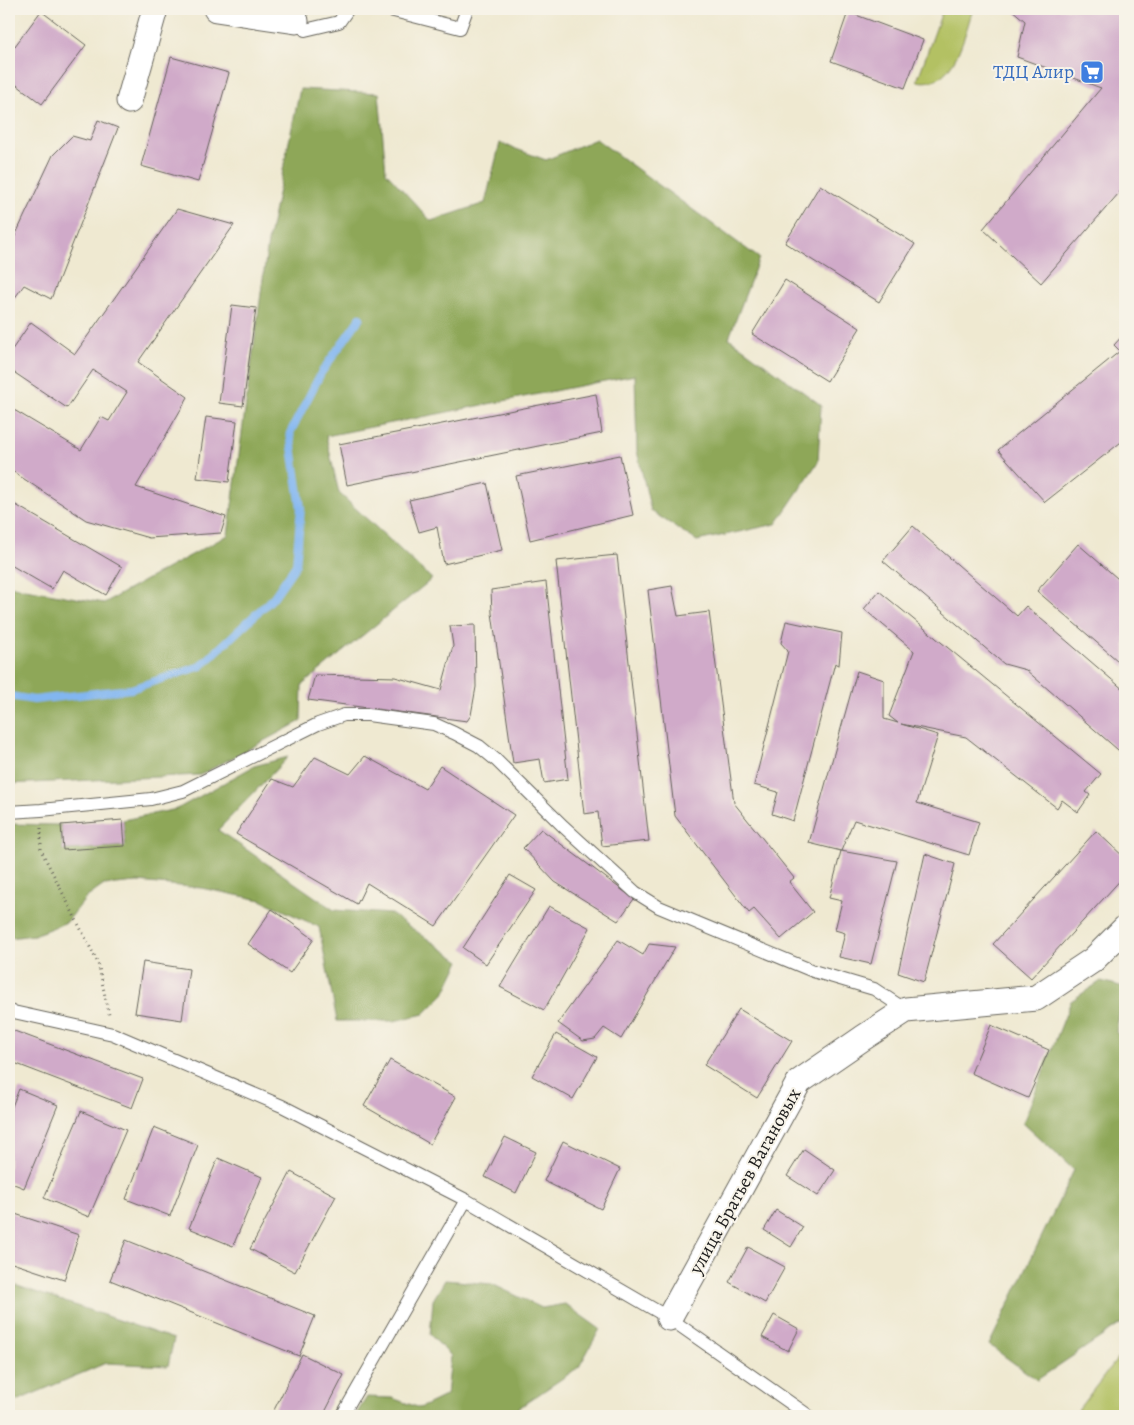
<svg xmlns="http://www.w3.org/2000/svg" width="1134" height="1425" viewBox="0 0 1134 1425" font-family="Alegreya,serif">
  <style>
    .green { fill: #b3c163; stroke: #686e40 }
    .forest { fill: #8ea759; stroke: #55623a }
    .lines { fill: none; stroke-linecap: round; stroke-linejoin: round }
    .stream { stroke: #82b6f0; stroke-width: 8 }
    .building { fill: #d0aac9 }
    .lane-casing { stroke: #66645b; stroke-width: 14 }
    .street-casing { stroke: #66645b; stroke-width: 27 }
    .path { stroke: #66645b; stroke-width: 3; stroke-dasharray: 1 4; stroke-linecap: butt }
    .lane { stroke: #fff; stroke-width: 12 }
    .street { stroke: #fff; stroke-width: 25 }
    .labels { text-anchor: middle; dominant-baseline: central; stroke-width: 4; stroke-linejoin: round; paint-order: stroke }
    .shop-label { font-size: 19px; fill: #366cbe; stroke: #f7f3e8; text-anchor: end }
    .street-label { font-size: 19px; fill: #1c1c1c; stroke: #f7f3e8 }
  </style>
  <rect width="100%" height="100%" fill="#f7f3e8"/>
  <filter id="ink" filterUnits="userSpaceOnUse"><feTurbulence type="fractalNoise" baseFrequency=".02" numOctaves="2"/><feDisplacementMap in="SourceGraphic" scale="10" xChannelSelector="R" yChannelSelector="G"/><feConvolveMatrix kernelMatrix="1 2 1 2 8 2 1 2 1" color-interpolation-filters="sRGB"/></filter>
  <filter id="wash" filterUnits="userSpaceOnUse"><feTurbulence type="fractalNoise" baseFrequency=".0096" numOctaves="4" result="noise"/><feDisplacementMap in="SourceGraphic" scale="20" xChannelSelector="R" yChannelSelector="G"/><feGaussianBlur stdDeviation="1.12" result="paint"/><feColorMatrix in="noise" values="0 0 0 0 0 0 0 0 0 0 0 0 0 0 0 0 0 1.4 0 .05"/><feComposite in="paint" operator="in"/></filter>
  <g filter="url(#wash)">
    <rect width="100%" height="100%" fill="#efe9d1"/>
    <path class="green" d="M943 9H973C964 36 954 89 917 81Z
      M1125 1349V1416H1073Z"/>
    <path class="forest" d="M300 89 379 93 386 172 431 221 485 203 500 143 546 160 596 139 759 258 729 338 821 405 818 462 776 524 697 541 651 511 637 451 635 375 326 436 339 493 432 579 302 685 301 721 200 775 9 784V586L104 603 228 535 268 242Z
      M288 757 218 830 334 910 391 914 460 961 444 994 424 1014 394 1021H337L319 927 261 900 201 888 138 882 104 885 86 898 67 922 34 935 9 938V824L61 825 63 850 125 846 123 820 177 809 254 766Z
      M1101 981 1124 987 1116 1032 1125 1040V1321L1037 1380 989 1345 1074 1170 1023 1123 1071 1001Z
      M445 1280 492 1284 542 1308 565 1304 600 1329 579 1367 507 1416H355L367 1397 392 1398 420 1408 447 1395 451 1356 430 1335 433 1300Z
      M9 1283 174 1339 168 1366 106 1363 9 1404Z"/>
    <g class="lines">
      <path class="stream" d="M9 696 34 700 131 689 201 666 273 598 296 565 301 508 290 433 321 373 360 318"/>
    </g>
    <g id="blocks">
      <path class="building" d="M1011 9H1112L1125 12V186L1041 283 983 229 1101 88 1017 57 1025 21Z
        M41 11 86 45 42 104 9 79V54Z
        M848 12 923 40 905 88 831 61Z
        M171 57 229 73 198 182 141 166Z
        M98 120 118 128 51 299 24 285 9 306V249L53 155 72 136 90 141Z
        M820 185 915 244 879 302 785 243Z
        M177 209 234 225 138 362 188 397 136 487 226 517 221 533 149 538 86 520 9 469V407L81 450 101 417 109 421 127 392 93 370 67 408 9 369V354L31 322 75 354Z
        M785 280 860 328 827 381 752 334Z
        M232 305 256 308 243 406 219 403Z
        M1125 333V439L1045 502 998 450 1120 351 1114 345Z
        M596 394 602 433 347 485 339 444Z
        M206 417 237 421 229 482 197 478Z
        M620 455 633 515 530 540 516 476Z
        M487 483 502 550 444 564 437 527 419 532 409 500Z
        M9 501 122 567 106 595 63 570 52 589 9 564Z
        M913 526 1017 616 1026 606 1125 691V756L1026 670 1004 664 883 561Z
        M1078 544 1125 585V667L1037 591Z
        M617 555 649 841 602 846 598 812 584 814 556 561Z
        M546 582 568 779 544 783 540 759 513 763 492 613 491 590Z
        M672 586 678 616 709 612 734 803 794 878 789 882 813 912 781 939 754 909 749 913 675 816 648 590Z
        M879 591 1101 774 1086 792 1090 795 1078 812 1062 800 1057 808 966 737 901 724 938 735 917 803 979 822 969 855 854 820 841 851 897 861 871 964 839 957 845 933 835 930 842 901 829 898 841 851 809 843 857 671 884 680V719L898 723 889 716 914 651 864 609Z
        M786 621 842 633 839 665 835 663 793 821 772 814 778 792 754 785 788 651 781 643Z
        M475 625 476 687 471 715 467 721 308 700 315 675 395 677 441 690 453 646 450 626Z
        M365 756 425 789 440 766 514 815 436 926 367 883 357 904 236 834 272 779 293 787 315 757 350 774Z
        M123 820 125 846 63 850 61 825Z
        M541 829 634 899 618 921 555 882 523 848Z
        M1096 831 1125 858V875L1031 978 993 944Z
        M925 854 955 864 924 982 898 973Z
        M510 875 536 890 486 964 463 948Z
        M549 906 590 928 544 1010 500 987Z
        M272 909 314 939 290 973 248 944Z
        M618 940 643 955 649 944 675 947 621 1039 604 1028 595 1039 583 1041 558 1023Z
        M143 962 189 969 182 1020 135 1013Z
        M739 1009 792 1041 757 1098 704 1065Z
        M991 1025 1049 1050 1028 1098 971 1073Z
        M9 1029 143 1079 132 1108 9 1061Z
        M556 1034 597 1057 573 1099 532 1076Z
        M390 1060 456 1097 430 1144 364 1106Z
        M19 1089 58 1105 24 1188 9 1182V1114Z
        M81 1111 126 1130 89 1217 44 1198Z
        M154 1127 198 1145 170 1216 126 1199Z
        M505 1137 536 1152 516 1193 485 1177Z
        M563 1141 620 1169 601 1209 544 1181Z
        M804 1149 835 1170 818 1196 787 1176Z
        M218 1158 262 1177 233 1246 189 1228Z
        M291 1172 336 1196 295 1272 250 1249Z
        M776 1210 803 1227 791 1247 764 1230Z
        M9 1212 79 1235 64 1280 9 1262Z
        M126 1240 315 1316 299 1356 110 1280Z
        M748 1247 785 1267 765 1303 729 1282Z
        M774 1315 799 1329 788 1351 762 1337Z
        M302 1354 344 1375 323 1416H271Z"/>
    </g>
  </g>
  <g filter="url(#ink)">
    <use href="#blocks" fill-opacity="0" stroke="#66645b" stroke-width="1"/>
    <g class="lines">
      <g class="lane-casing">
        <path id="lane" d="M386 9 460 28 467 9
          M305 30 339 22 348 9
          M9 812 41 810 151 799 183 791 318 724 344 715H368L434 724 454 733 479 746 496 760 563 826 635 892 659 907 813 971 874 989 906 1010
          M9 1011 113 1034 282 1106 466 1200 669 1318 809 1416
          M342 1416 466 1200"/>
      </g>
      <g class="street-casing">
        <path id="street" d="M216 9 296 21
          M129 101 155 9
          M669 1318 799 1082 863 1038 906 1010 1036 998 1093 960 1125 928"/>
      </g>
      <path class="path" d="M41 828V850L98 963 109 1015"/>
      <use href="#lane" class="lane"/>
      <use href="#street" class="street"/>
    </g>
  </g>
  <defs>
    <g id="supermarket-square" transform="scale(1.25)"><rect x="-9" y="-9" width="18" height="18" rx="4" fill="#3f7fe0" stroke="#f7f3e8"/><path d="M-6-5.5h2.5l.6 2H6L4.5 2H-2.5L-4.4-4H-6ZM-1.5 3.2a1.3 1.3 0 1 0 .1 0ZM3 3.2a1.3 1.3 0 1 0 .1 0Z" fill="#fff"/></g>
  </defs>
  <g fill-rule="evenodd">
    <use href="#supermarket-square" x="1092" y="72"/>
  </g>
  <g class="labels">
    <g class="shop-label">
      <text x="1074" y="72">ТДЦ Алир</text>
    </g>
    <g class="street-label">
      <text transform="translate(745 1181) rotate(-61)">улица Братьев Вагановых</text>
    </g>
  </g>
  <rect width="1134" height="1425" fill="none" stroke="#f7f3e8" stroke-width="30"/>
</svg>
